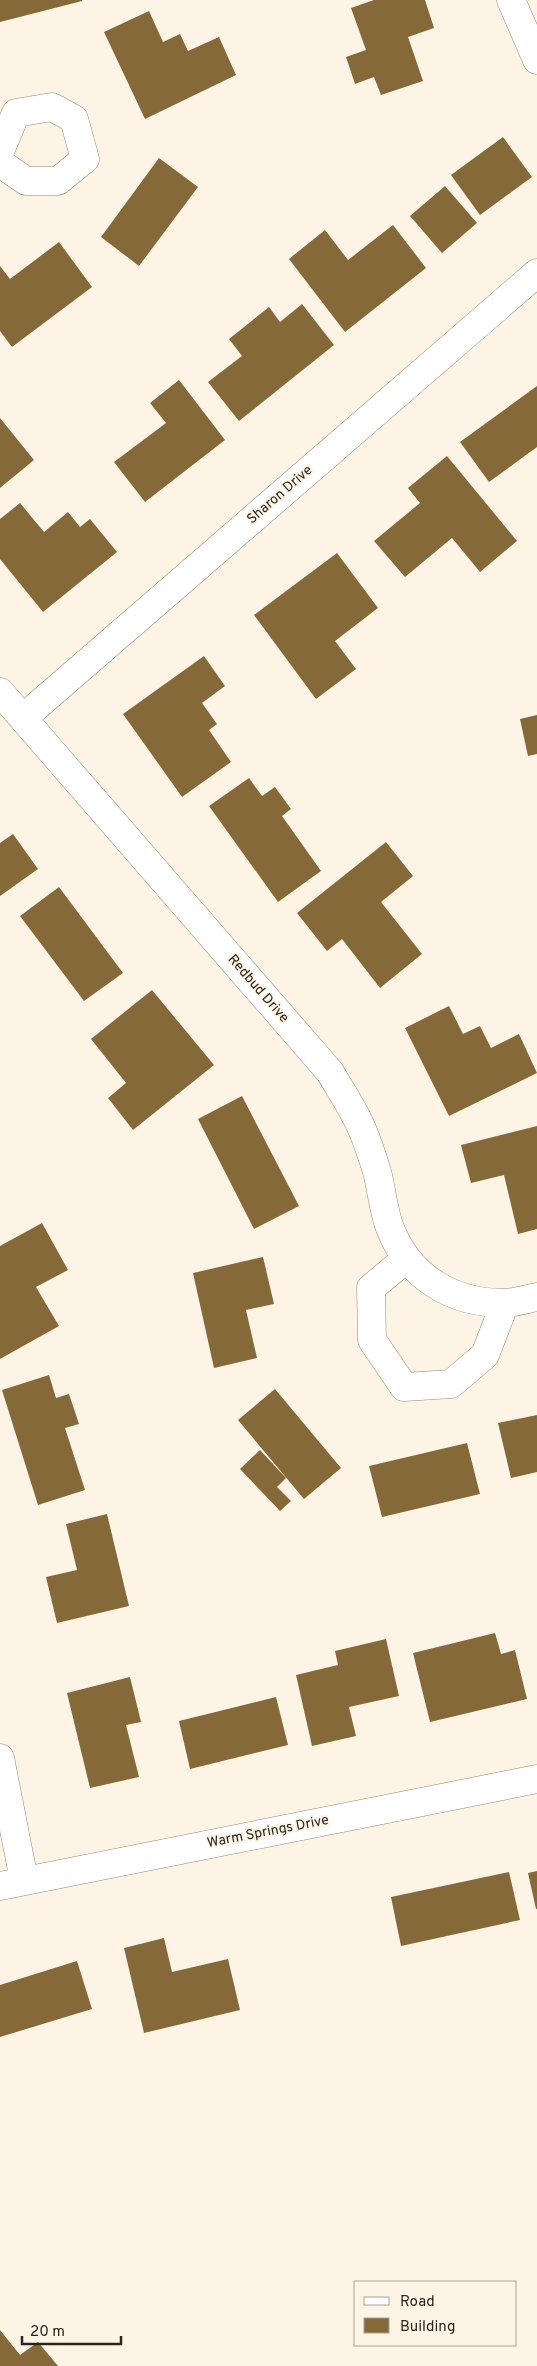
<svg xmlns="http://www.w3.org/2000/svg" width="537" height="2366" viewBox="0 0 537 2366" font-family="Overpass,sans-serif">
  <style>
    .building { fill: #866939 }
    .lines { fill: none; stroke-linecap: round; stroke-linejoin: round }
    .minor-casing { stroke: #938877; stroke-width: 29 }
    .minor { stroke: #fff; stroke-width: 28 }
    .labels { text-anchor: middle; dominant-baseline: central; stroke-width: 4; stroke-linejoin: round; paint-order: stroke }
    .street-label { font-size: 14px; fill: #28241d; stroke: #fef4e5 }
  </style>
  <rect width="100%" height="100%" fill="#fef4e5"/>
  <path class="building" d="M0 0H82V1L0 22Z
    M374 0H425L434 28 408 37 423 81 381 95 374 77 355 84 346 57 366 50 351 8Z
    M149 11 163 42 180 34 188 51 219 37 236 75 145 119 104 32Z
    M503 137 532 177 480 215 451 175Z
    M159 158 198 187 139 266 101 237Z
    M445 186 477 223 442 253 410 216Z
    M393 225 426 268 345 332 289 259 325 230 348 260Z
    M59 242 92 287 12 347 0 331V266L10 279Z
    M302 304 334 345 239 421 208 382 242 356 229 339 269 307 280 322Z
    M179 380 225 440 145 502 114 462 166 423 150 403Z
    M537 386V447L489 482 460 442Z
    M0 418 34 460 0 488Z
    M447 456 517 541 480 572 452 538 405 577 374 541 420 503 408 488Z
    M20 503 44 532 68 512 80 527 90 519 117 552 43 612 0 559V519Z
    M337 553 378 608 335 641 356 669 316 699 254 615Z
    M204 656 225 686 202 703 217 724 209 730 231 762 182 797 123 714Z
    M537 715V754L528 756 520 719Z
    M249 778 262 796 275 787 291 809 282 816 321 871 278 902 209 806Z
    M13 834 38 869 0 896V843Z
    M386 842 413 876 381 902 422 954 380 988 342 939 327 951 297 913Z
    M59 887 123 973 84 1001 20 916Z
    M152 990 214 1065 133 1130 108 1098 126 1083 91 1039Z
    M449 1006 463 1034 480 1026 491 1048 519 1034 537 1073 449 1116 405 1028Z
    M242 1096 299 1206 254 1229 198 1119Z
    M537 1126V1229L518 1234 504 1175 471 1183 461 1145Z
    M42 1223 68 1270 36 1287 59 1326 0 1359V1246Z
    M263 1257 274 1304 246 1310 257 1358 214 1368 193 1273Z
    M49 1375 56 1398 69 1394 79 1424 65 1428 85 1490 38 1505 2 1390Z
    M275 1389 341 1468 304 1499 238 1420Z
    M537 1415V1472L511 1478 498 1423Z
    M467 1443 480 1494 382 1517 369 1466Z
    M260 1450 286 1478 277 1487 291 1501 280 1511 240 1469Z
    M107 1514 129 1606 57 1623 46 1577 77 1570 66 1524Z
    M495 1633 501 1654 515 1650 527 1699 430 1722 413 1653Z
    M386 1639 399 1696 349 1707 356 1736 312 1746 296 1675 338 1665 335 1651Z
    M130 1677 141 1722 126 1725 139 1777 90 1788 67 1693Z
    M276 1697 288 1745 190 1769 179 1721Z
    M537 1871V1909H536L528 1873Z
    M509 1872 520 1920 401 1946 391 1897Z
    M164 1938 172 1972 228 1959 240 2010 144 2033 124 1948Z
    M77 1961 92 2009 0 2037V1985Z
    M0 2330 20 2355 38 2342 58 2366H0Z"/>
  <g class="lines">
    <g class="minor-casing">
      <path id="minor" d="M511 0 537 60
        M0 151 16 113 52 107 74 119 85 159 58 181H26L0 163
        M0 692 330 1072C343 1094 358 1116 366 1139 370 1150 374 1161 377 1172 382 1190 383 1210 390 1228 409 1277 452 1303 503 1303 514 1303 526 1299 537 1297
        M23 718 537 273
        M406 1259 371 1288 372 1340 404 1387 451 1384 485 1355 505 1303
        M0 1758 24 1880
        M0 1886 537 1779"/>
    </g>
    <use href="#minor" class="minor"/>
  </g>
  <g class="labels">
    <g class="street-label">
      <text transform="translate(280 495) rotate(-41)">Sharon Drive</text>
      <text transform="translate(258 989) rotate(49)">Redbud Drive</text>
      <text transform="translate(268 1832) rotate(-11)">Warm Springs Drive</text>
    </g>
  </g>
  <rect x="354" y="2281" width="162" height="65" fill="#fef4e5" stroke="#a8a195"/>
  <rect x="364" y="2297" width="25" height="8" fill="#ffffff" stroke="#a8a195"/>
  <text x="400" y="2306" font-size="15" fill="#28241d">Road</text>
  <rect x="364" y="2318" width="25" height="15" fill="#866939" stroke="#a8a195"/>
  <text x="400" y="2331" font-size="15" fill="#28241d">Building</text>
  <path d="M22 2336v8h99v-8" fill="none" stroke="#28241d" stroke-width="2.5"/>
  <text x="30" y="2336" font-size="15" fill="#28241d" stroke="#fef4e5" stroke-width="4" paint-order="stroke">20 m</text>
</svg>
